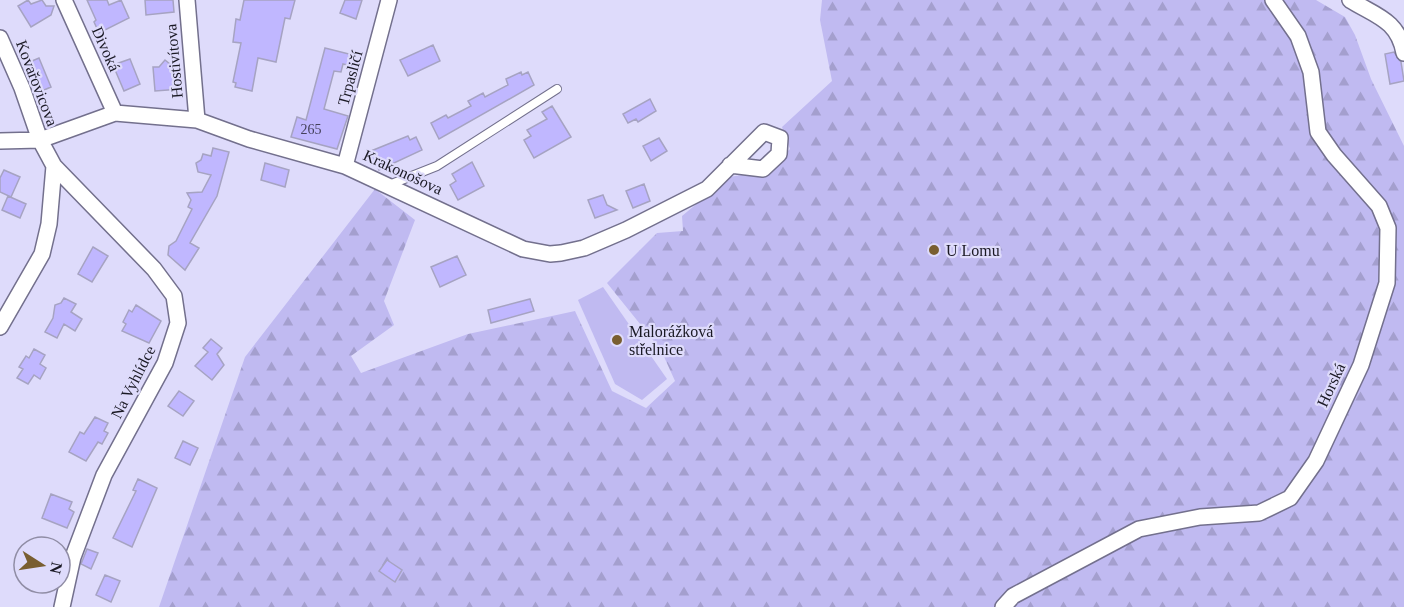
<svg xmlns="http://www.w3.org/2000/svg" width="1404" height="607" viewBox="0 0 1404 607" font-family="Georgia,serif">
  <style>
    .green { fill: #c0baf1 }
    .forest { fill: url(#forest-firs) }
    .building { fill: #c0b7ff; stroke: #a6a3c2; stroke-width: 1.5 }
    .lines { fill: none; stroke-linecap: round; stroke-linejoin: round }
    .lane-casing { stroke: #73708d; stroke-width: 10 }
    .street-casing { stroke: #73708d; stroke-width: 18 }
    .lane { stroke: #fff; stroke-width: 8 }
    .street { stroke: #fff; stroke-width: 15 }
    .poi-dot { fill: #795e30; stroke: #dedbfb; stroke-width: 2 }
    .labels { text-anchor: middle; dominant-baseline: central; stroke-width: 4.5; stroke-linejoin: round; paint-order: stroke }
    .number-label { font-size: 14px; fill: #44405b }
    .street-label { font-size: 16px; fill: #1a1924; stroke: #dedbfb }
    .poi-label { font-size: 16px; fill: #1a1924; stroke: #dedbfb; text-anchor: start }
  </style>
  <defs>
    <pattern id="forest-firs" width="22" height="20" patternUnits="userSpaceOnUse" patternTransform="scale(1.5)"><rect width="22" height="20" fill="#c0baf1"/><path d="M5 1l3.5 6h-7zM16 11l3.5 6h-7z" fill="#a49fce"/></pattern>
  </defs>
  <rect width="100%" height="100%" fill="#dedbfb"/>
  <path class="green" d="M603 287 667 379 642 400 615 384 578 300Z"/>
  <path class="forest" d="M822 0H1316L1345 17 1355 35 1371 79 1404 146V607H159L245 357 375 189 415 220 384 301 394 325 351 356 361 373 468 334 575 311 612 391 646 408 675 381 661 350 607 283 657 233 683 231 682 216 729 177 768 171 790 149 782 127 832 81 820 20Z"/>
  <path class="building" d="M28 0 31 4 42 0 46 6H54L51 15 31 27 18 6Z
    M87 0H107L109 5 121 0 129 18 99 33 94 22 96 20Z
    M145 0H173L174 12 146 15Z
    M244 0H295L290 19 285 18 276 62 258 58 252 91 235 87 236 83 233 82 241 43 233 42 236 19 240 20Z
    M345 0H362L356 19 340 13Z
    M433 45 440 61 408 76 400 60Z
    M325 48 353 55 351 66 343 64 341 72 334 71 324 109 348 116 337 149 291 137 297 117 306 120Z
    M1394 52 1401 62 1404 81 1390 84 1385 54Z
    M39 58 51 87 37 93 25 64Z
    M130 59 140 84 124 91 113 65Z
    M165 60 170 64H174L175 74H179L181 89 155 91 153 67H159Z
    M521 72 522 75 528 72 534 85 439 139 431 123 446 115 448 118 471 106 468 101 483 93 485 97 508 85 506 79Z
    M650 99 656 111 638 122 636 119 628 123 623 114Z
    M552 106 571 137 534 158 524 140 531 136 527 130 547 119 542 112Z
    M408 136 410 140 416 137 422 150 379 170 376 163 372 165 366 153Z
    M659 138 667 151 651 161 643 146Z
    M213 148 229 152 217 196 190 243 199 248 185 270 168 255 169 246 176 241 192 209 188 207 191 200 187 193 202 192 211 175 198 172 196 163 201 160 203 154 211 156Z
    M472 162 484 186 458 200 450 185 456 181 452 174Z
    M265 163 289 170 285 187 261 180Z
    M4 170 20 177 11 197 0 192V178Z
    M644 184 650 201 633 208 626 191Z
    M603 195 607 205 617 210 595 218 588 200Z
    M8 196 26 204 20 218 2 210Z
    M93 247 108 256 92 282 78 274Z
    M457 256 466 275 440 287 431 267Z
    M64 298 76 304 71 312 82 319 75 331 64 324 57 338 45 332 53 318 55 305 61 303Z
    M530 299 534 311 491 323 488 310Z
    M136 305 161 321 149 343 122 331 126 324 123 322 129 310 132 312Z
    M211 339 222 348 217 354 224 365 212 380 195 366 208 352 203 348Z
    M34 349 45 355 40 364 46 368 40 379 34 375 28 384 17 378 23 369 19 367 26 356 29 358Z
    M179 391 194 401 183 416 168 406Z
    M95 417 108 423 104 431 108 433 102 444 98 442 86 461 69 452 80 432 84 434Z
    M183 441 198 448 190 465 175 458Z
    M138 479 157 488 132 547 113 538 136 491 133 490Z
    M51 494 72 502 69 509 74 512 67 528 42 518Z
    M87 549 98 553 91 569 81 564Z
    M387 560 402 570 395 582 379 571Z
    M105 575 120 581 111 602 96 595Z"/>
  <g class="lines">
    <g class="lane-casing">
      <path id="lane" d="M389 185 437 166 557 89"/>
    </g>
    <g class="street-casing">
      <path id="street" d="M64 0 115 113
        M187 0 197 120
        M1350 0C1376 16 1398 20 1404 53
        M0 38 22 88 40 140 54 166 154 269 174 296 178 323 165 363 104 475 73 557 62 607
        M0 141 40 140 115 113 197 120 249 139 345 166 523 249 550 254 561 253 584 248 626 230 707 189 764 132 780 138 779 154 763 169 730 165
        M345 166 389 0
        M0 327 42 254 49 224 54 166
        M1003 607 1013 596 1139 529 1200 517 1259 513 1290 498 1316 461 1361 365 1387 283 1388 228 1379 206 1334 155 1318 132 1311 72 1298 36 1273 0"/>
    </g>
    <use href="#lane" class="lane"/>
    <use href="#street" class="street"/>
  </g>
  <g class="poi-dot">
    <circle cx="934" cy="250" r="6"/>
    <circle cx="617" cy="340" r="6"/>
  </g>
  <g class="labels">
    <g class="number-label">
      <text x="311" y="129">265</text>
    </g>
    <g class="street-label">
      <text transform="translate(106 49) rotate(66)">Divoká</text>
      <text transform="translate(174 61) rotate(-95)">Hostivítova</text>
      <text transform="translate(350 78) rotate(-75)">Trpasličí</text>
      <text transform="translate(37 83) rotate(69)">Kovařovicova</text>
      <text transform="translate(403 172) rotate(25)">Krakonošova</text>
      <text transform="translate(133 382) rotate(-63)">Na Vyhlídce</text>
      <text transform="translate(1331 385) rotate(-65)">Horská</text>
    </g>
    <g class="poi-label">
      <text x="946" y="250">U Lomu</text>
      <text x="629" y="331">Malorážková<tspan x="629" dy="18">střelnice</tspan></text>
    </g>
  </g>
  <g transform="translate(42 565) rotate(102)"><circle r="28" fill="#dedbfb" stroke="#908da5" stroke-width="1.5"/>
  <path d="M0-4.5L10 22L0 15L-10 22Z" fill="#795e30"/>
  <text y="-9" font-size="16" font-weight="bold" text-anchor="middle" fill="#1a1924">N</text>
  </g>
</svg>
